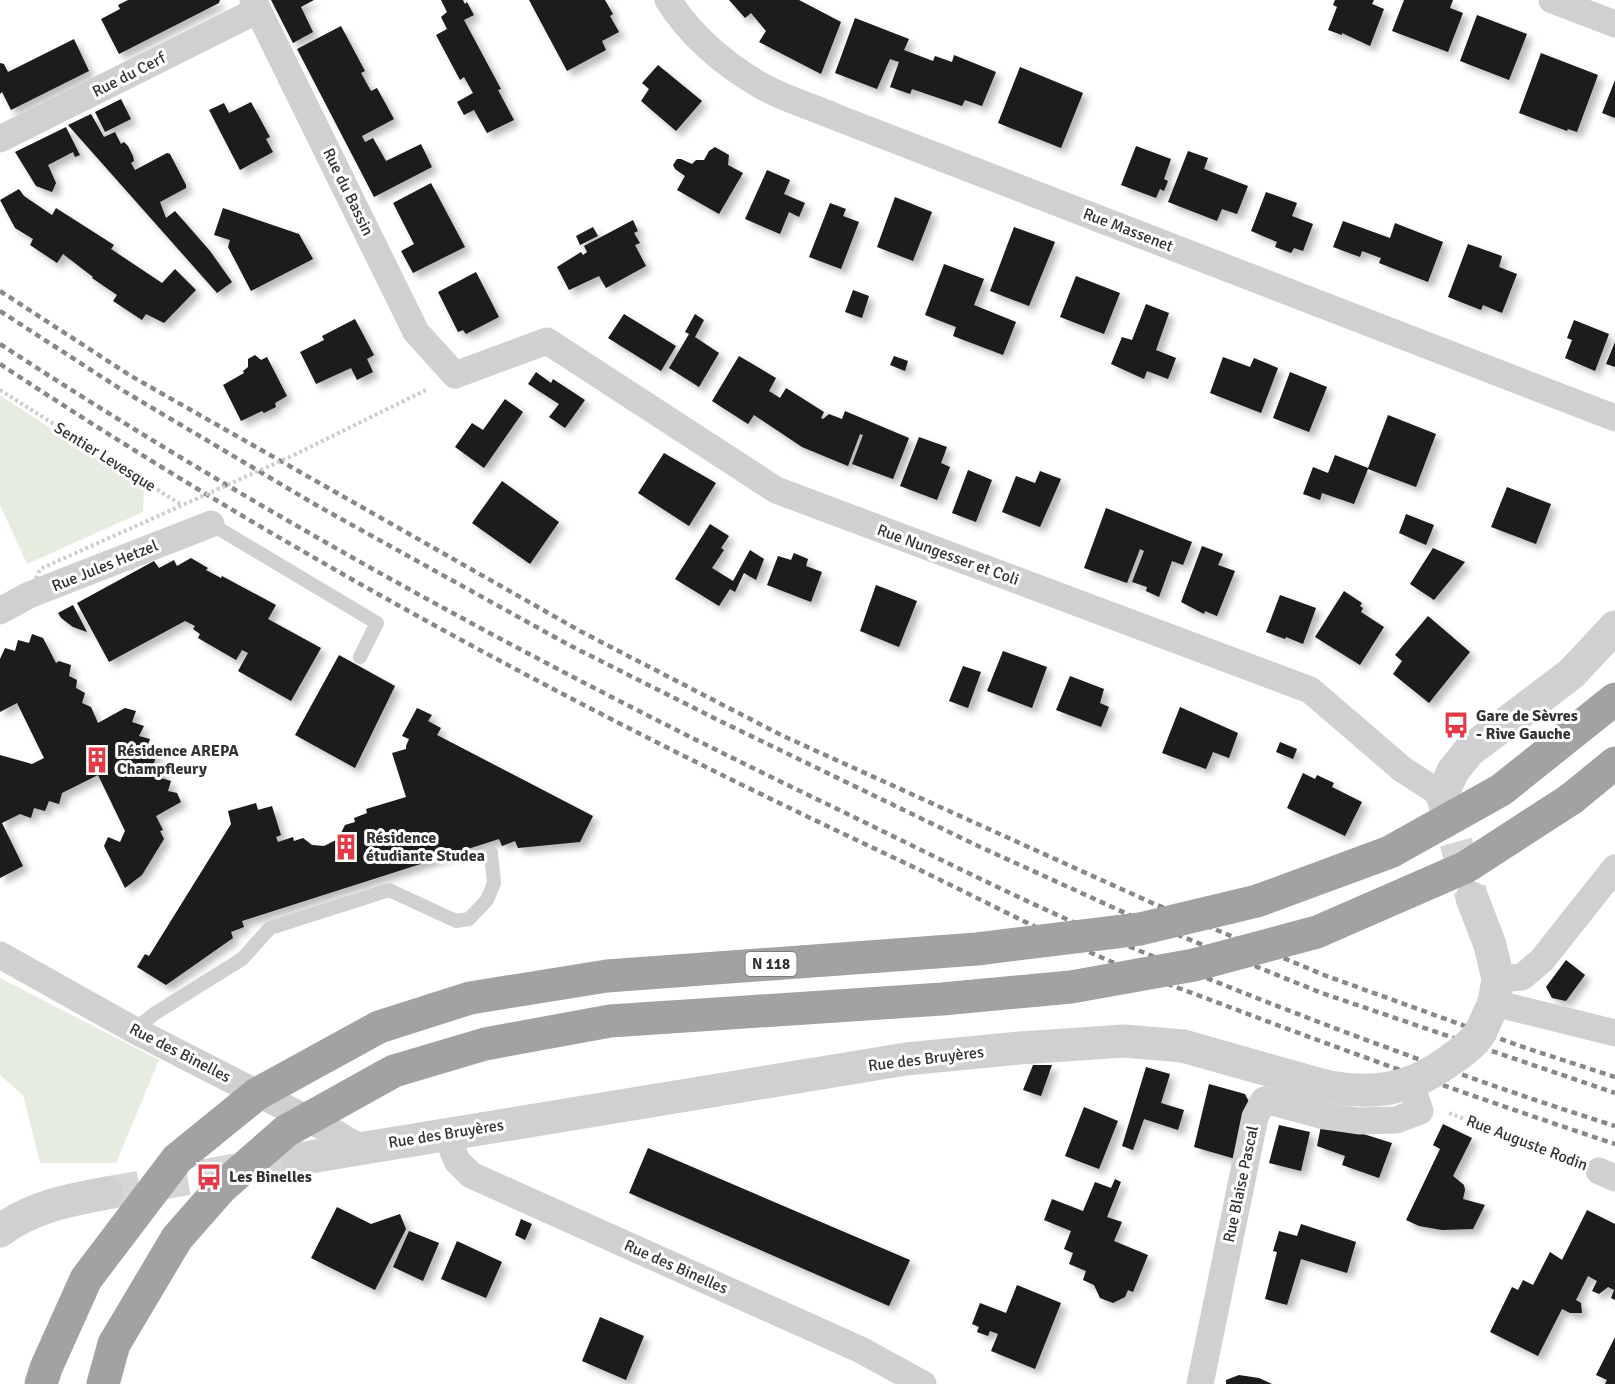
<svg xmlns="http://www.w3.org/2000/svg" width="1615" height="1384" viewBox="0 0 1615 1384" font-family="Signika,sans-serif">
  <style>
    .green { fill: #e6ecdf }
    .building { fill: #1a1a1a; filter: url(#shadow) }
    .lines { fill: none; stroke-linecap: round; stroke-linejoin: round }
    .tertiary-tunnel { stroke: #d6d6d6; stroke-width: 33; stroke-dasharray: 33 16; stroke-linecap: butt }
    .path { stroke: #cdcdcd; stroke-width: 4; stroke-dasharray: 3 3; stroke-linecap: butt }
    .service { stroke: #d0d0d0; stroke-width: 14 }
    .minor { stroke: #d0d0d0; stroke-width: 27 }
    .tertiary { stroke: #d0d0d0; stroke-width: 33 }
    .trunk { stroke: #a2a2a2; stroke-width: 33 }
    .rail { stroke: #888; stroke-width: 4.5; stroke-dasharray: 6 4.5; stroke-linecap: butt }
    .path-bridge { stroke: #cdcdcd; stroke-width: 4; stroke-dasharray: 3 3; stroke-linecap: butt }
    .tertiary-bridge { stroke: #d0d0d0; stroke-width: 33 }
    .trunk-bridge { stroke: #a2a2a2; stroke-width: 33 }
    .labels { text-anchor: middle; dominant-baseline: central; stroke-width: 6; stroke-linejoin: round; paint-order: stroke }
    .shield { fill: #fff; stroke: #707070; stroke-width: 1.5 }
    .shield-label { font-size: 15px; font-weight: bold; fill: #333 }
    .street-label { font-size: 16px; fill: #333; stroke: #fff }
    .poi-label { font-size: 16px; font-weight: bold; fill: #333; stroke: #fff; text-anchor: start }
  </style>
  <defs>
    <filter id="shadow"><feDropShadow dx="5.5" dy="5.5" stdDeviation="3" flood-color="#0004"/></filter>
  </defs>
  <rect width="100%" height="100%" fill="#fff"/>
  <path class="green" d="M0 395 144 490 143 512 27 564 0 505Z
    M0 978 159 1060 116 1163H40L23 1095 0 1075Z"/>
  <path class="building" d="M128 0H220L219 3 119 54 101 19 120 9 118 5Z
    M271 0H314L301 7 313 32 293 43Z
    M441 0H463L465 4 467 2 474 15 464 20 501 89 498 90 514 120 487 133 474 110 464 115 457 102 473 93 464 77 460 80 436 35 447 29 441 17 447 12Z
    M529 0H605L613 14 610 16 619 32 602 41 606 50 567 71Z
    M729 0H799L841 22 821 74 759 42 766 31 751 13 745 18Z
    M1335 0H1374L1372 4 1384 9 1370 46 1342 33V35L1328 30 1337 7 1333 5Z
    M1404 0H1453L1450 8 1463 13 1448 52 1392 31Z
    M1477 15 1527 34 1509 80 1460 61Z
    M855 18 909 39 904 50 933 61 935 56 952 62 954 55 996 72 982 106 965 100 962 106 912 89 910 94 890 87 899 62 890 59 877 89 835 73Z
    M341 26 365 71 361 73 371 91 377 88 394 119 362 136 365 142 373 138 386 161 421 144 432 167 374 197 297 49Z
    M74 39 89 71 11 110 2 92 0 94V63L4 64 8 72Z
    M1541 53 1598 75 1577 132 1568 129 1567 131 1519 113Z
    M658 65 702 101 676 131 641 101 649 89 642 83Z
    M1020 67 1083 93 1061 148 998 123Z
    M1615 80V118L1602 113Z
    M121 99 131 119 105 132 95 112Z
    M251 102 270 137 266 139 273 152 240 170 209 110 224 103 229 113Z
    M91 114 104 137 115 132 121 144 124 142 128 146 133 156 134 161 131 163 135 170 167 153 170 154 186 185V188L160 202 166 218 175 211 210 251 232 282 217 293 68 125Z
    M66 127 80 155 75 157 73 152 48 165 56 183 52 192 36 186 15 152Z
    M1136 146 1171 159 1164 179 1168 181 1164 191 1160 189 1156 198 1121 185Z
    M715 147 729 155 728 165 743 173 719 214 677 190 685 176 675 169 673 165 677 159H681L692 164 696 160H704L709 151Z
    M1188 151 1208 158 1204 169 1248 186 1237 214 1222 209 1217 221 1168 202Z
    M767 170 790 180 784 194 805 203 799 217 789 212 780 234 745 219Z
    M431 183 465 247 413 273 401 251 414 244 393 203Z
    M19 189 24 196 52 215 56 208 114 245 111 249 162 283 175 269 196 290 164 323 146 314 142 320 113 301 117 295 92 278 93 277 63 254 57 263 30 245 33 239 15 228 0 200Z
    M1266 192 1297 203 1292 216 1313 224 1303 251 1294 248 1291 253 1275 247 1277 242 1251 231Z
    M895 197 932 212 913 261 877 247Z
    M830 203 846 209 843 216 859 222 841 269 809 257Z
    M223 208 299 234 313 259 251 291 228 247 230 240 214 235Z
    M633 220 638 231 634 233 640 243 635 245 646 266 606 288 599 276 569 290 557 267 581 252 583 255 587 252 584 246Z
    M1343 221 1390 238 1395 223 1443 242 1428 282 1379 263 1381 258 1362 251 1360 257 1333 247Z
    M593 227 598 236 580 245 576 236Z
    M1014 227 1055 242 1029 306 990 291Z
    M1468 244 1502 256 1499 267 1517 274 1502 313 1483 305 1481 310 1448 297Z
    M944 264 984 279 974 305 1016 322 1003 355 953 336 956 327 925 315Z
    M476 272 499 317 466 334 463 330 458 332 438 292Z
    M1076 276 1120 293 1104 334 1060 317Z
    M853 290 869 296 862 318 845 312Z
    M1146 304 1169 313 1156 350 1176 358 1168 379 1147 371 1144 379 1111 364 1122 337 1132 340Z
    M624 314 676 346 661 371 608 338Z
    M695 314 704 320 695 337 719 353 699 387 669 368 689 334 685 332Z
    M355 319 374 355 367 359 373 372 357 380 351 368 316 384 300 352 324 340 322 336Z
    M1574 320 1609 334 1595 371 1565 358 1572 340 1567 338Z
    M1615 342V367L1606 364Z
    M255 355 261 360 267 357 287 396 275 403 276 407 264 413 262 411 241 421 223 385 244 373 243 371 248 367V359Z
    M739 356 776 378 769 391 780 398 786 388 824 412 821 418 823 419 829 414 842 419 845 411 909 438 893 479 852 464 863 435 860 434 848 466 802 447 754 415 748 424 712 401Z
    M894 356 908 361 905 371 890 365Z
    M1223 357 1250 367 1254 358 1278 368 1261 413 1210 393Z
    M536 372 551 383 553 379 585 400 565 428 549 417 559 404 528 384Z
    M1290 372 1327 387 1309 432 1273 418Z
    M505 399 523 412 484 468 455 447 472 423 483 430Z
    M1388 415 1436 434 1416 487 1368 469 1354 504 1322 493 1320 500 1303 494 1313 467 1328 473 1335 455 1368 468Z
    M919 437 947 447 941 463 950 467 937 500 900 486Z
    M664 453 716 483 689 526 638 493Z
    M968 470 992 480 976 522 952 513Z
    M1040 471 1061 479 1040 527 1002 512 1016 476 1035 483Z
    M502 481 559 522 530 564 472 523Z
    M1507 487 1551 504 1536 544 1491 527Z
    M1106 508 1192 542 1183 565 1172 561 1159 597 1146 591 1147 587 1132 582 1144 551 1140 549 1127 583 1084 568Z
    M1406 514 1434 525 1426 545 1399 533Z
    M710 524 729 536 721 548 724 550 712 568 733 581 750 550 764 559 756 580 744 573 735 592 730 589 719 606 675 579Z
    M1202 546 1223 554 1218 565 1235 571 1217 616 1205 611 1204 614 1181 602Z
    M1433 548 1465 562 1434 600 1410 584Z
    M794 553 808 559 806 566 822 572 811 602 767 585 778 556 791 560Z
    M191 558 208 568 206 570 221 578 222 576 276 605 268 619 321 648 291 701 238 671 248 653 242 650 236 660 198 638 200 634 193 629 195 626 185 621 109 662 77 603 154 561 159 568 174 560 177 566Z
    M876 585 917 601 899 647 860 631Z
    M1344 591 1362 603 1360 606 1363 608 1361 612 1384 627 1360 665 1315 637Z
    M1280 595 1316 608 1303 644 1286 637 1285 639 1266 632Z
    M73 605 87 632 73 627 61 618 58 613Z
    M1428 616 1470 652 1429 703 1393 674 1402 661 1395 655Z
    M32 634 43 638 56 663 59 661 71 665 69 676 77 680 76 688 85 693 82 703 91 707 98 723 125 708 136 711 132 722 144 726 139 736 150 739 146 749 157 753 154 763 165 767 161 778 171 781 168 791 177 793 181 802 156 816 163 830 160 831 164 839 142 875 125 888 104 846 108 837 120 842 125 831 98 775 62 793 59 804 49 801 45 811 34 808 31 818 20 814 2 823 23 866 0 878V755L32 764 44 758 17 703 0 712V659L5 648 15 651 18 640 29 643Z
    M1003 651 1047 667 1032 708 987 691Z
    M339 655 395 686 355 768 295 735Z
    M963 666 981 672 968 708 949 701Z
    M1070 676 1104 689 1100 703 1109 707 1101 727 1056 710Z
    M1180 707 1238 733 1229 758 1213 752 1206 769 1162 753Z
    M417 708 432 715 428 721 441 728 437 735 593 816 580 842 518 848 515 841 502 846 499 839 242 921 244 927 231 932 233 938 166 985 137 967 145 954 149 956 231 824 228 811 256 803 258 810 272 806 281 835 276 837 278 842 293 837 294 841 303 838 312 845 324 846 338 839 345 825 355 822 354 818 367 813 366 809 406 797 392 753 406 749V746L409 739 402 736Z
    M1280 742 1297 749 1293 759 1276 752Z
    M1303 773 1315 779 1317 775 1334 783 1332 787 1362 802 1345 836 1287 808Z
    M1566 960 1585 975 1566 1001 1552 998 1546 987Z
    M1033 1065H1052L1041 1096 1023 1090Z
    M1146 1067 1170 1074 1161 1103 1184 1110 1178 1130 1144 1119 1133 1150 1122 1146Z
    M1209 1084 1245 1094 1251 1106 1239 1160 1194 1147Z
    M1084 1107 1118 1121 1099 1169 1065 1156Z
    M1322 1121 1392 1143 1379 1178 1342 1165 1345 1156 1317 1146Z
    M1443 1124 1472 1138 1453 1176 1464 1185 1465 1190 1463 1199 1485 1205 1473 1229 1442 1230 1419 1226 1406 1220 1440 1149 1433 1145Z
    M1279 1125 1310 1132 1301 1171 1269 1163Z
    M648 1148 910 1260 889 1306 629 1193Z
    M1115 1179 1121 1182 1107 1217 1122 1222 1114 1241 1148 1255 1133 1292 1128 1290 1125 1297 1113 1303 1100 1298 1094 1285 1083 1280 1086 1271 1069 1264 1073 1253 1064 1249 1071 1231 1044 1220 1052 1199 1083 1211 1095 1182 1111 1188Z
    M337 1207 371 1224 400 1214 406 1229 375 1290 311 1258Z
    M1587 1210 1615 1224V1300L1611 1298 1614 1290 1608 1287 1599 1294 1592 1291 1597 1281 1588 1276 1576 1300 1581 1303 1582 1313H1570L1562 1309 1538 1356 1490 1332 1512 1287 1518 1290 1523 1280 1533 1285 1550 1252 1562 1260Z
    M521 1219 532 1224 525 1240 515 1235Z
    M1301 1224 1356 1242 1347 1273 1301 1259 1287 1305 1265 1299 1277 1252 1273 1251 1279 1231 1297 1236Z
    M409 1231 439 1243 423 1281 393 1267Z
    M457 1241 502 1262 486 1298 441 1279Z
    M1017 1285 1061 1303 1035 1369 991 1351 998 1334 990 1331 988 1336 977 1332 979 1327 972 1324 980 1303 1006 1313Z
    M600 1317 644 1336 626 1380 582 1361Z
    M1615 1337V1384H1605L1607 1380 1596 1375Z
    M1239 1375 1259 1378 1272 1384H1226V1380Z"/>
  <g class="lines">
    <path class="tertiary-tunnel" d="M1442 795 1471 894
      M107 1193 298 1159"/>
    <path class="path" d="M0 390 180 504
      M294 455 428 389
      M1449 1113 1573 1161"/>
    <path class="service" d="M211 524 377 623 360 657
      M134 1030 154 1014 242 959 270 928 389 890 456 921 469 919 487 900 494 883 491 853"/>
    <path class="minor" d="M253 0 416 332 455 375 547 341 776 490 1310 690 1402 769 1442 795
      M668 0C691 36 724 64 760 85 784 99 813 107 838 118L1615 418
      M1552 0 1615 24
      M0 139 258 10
      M0 611 29 595 211 524
      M0 955 134 1030 339 1135 361 1148
      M1498 979 1522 977 1542 960 1615 868
      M1494 1003 1615 1033
      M446 1134 457 1161 471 1175 861 1350 923 1384
      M1599 1171 1615 1178
      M1200 1384 1255 1117 1264 1100 1324 1116 1359 1121 1396 1120 1420 1111 1411 1084"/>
    <path class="tertiary" d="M1442 795 1453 771 1469 751 1571 674 1615 627
      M1472 898 1490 945 1498 979 1494 1003
      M298 1159 906 1059 1020 1048 1124 1041 1183 1046 1321 1085
      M0 1231C31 1207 69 1200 107 1193"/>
    <path class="trunk" d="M1571 799 1615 763"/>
    <path class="rail" d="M0 291 131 376 580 631 781 735 1150 902 1324 975 1523 1047 1615 1077
      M0 311 122 390 316 505 569 645 718 720 976 845 1134 917 1319 992 1615 1093
      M0 344C265 517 544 668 829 805 926 852 1024 902 1123 944 1285 1011 1448 1073 1615 1126
      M0 364C287 554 591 716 901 861 969 893 1036 929 1105 959 1147 977 1190 992 1232 1008 1358 1056 1486 1101 1615 1144"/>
    <path class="path-bridge" d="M29 595 40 569 294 455"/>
    <path class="tertiary-bridge" d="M1321 1085C1371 1096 1408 1091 1449 1061 1461 1053 1472 1045 1480 1033 1485 1023 1489 1013 1494 1003"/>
    <path class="trunk-bridge" d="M41 1384 46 1368 86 1279 177 1159 257 1094 379 1027 470 998 607 976 977 949 1140 929 1257 901 1390 852 1501 790 1615 699
      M103 1384 114 1344 177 1238 221 1188 286 1131 394 1071 485 1044 610 1021 942 999 1071 987 1194 965 1317 932 1466 867 1571 799"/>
  </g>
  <defs>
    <g id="bus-bare" transform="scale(2.07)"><path d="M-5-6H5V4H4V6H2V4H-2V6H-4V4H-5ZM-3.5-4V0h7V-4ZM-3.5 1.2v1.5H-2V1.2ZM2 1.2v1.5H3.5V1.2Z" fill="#e63946" stroke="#fff" stroke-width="2.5" paint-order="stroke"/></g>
    <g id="building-bare" transform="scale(2.07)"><path d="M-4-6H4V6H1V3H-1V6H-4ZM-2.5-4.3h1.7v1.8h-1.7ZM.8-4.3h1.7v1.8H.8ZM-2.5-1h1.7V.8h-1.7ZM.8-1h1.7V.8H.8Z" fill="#e63946" stroke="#fff" stroke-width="2.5" paint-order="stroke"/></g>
  </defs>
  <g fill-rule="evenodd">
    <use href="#bus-bare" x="1456" y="725"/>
    <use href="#building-bare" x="97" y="760"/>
    <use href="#building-bare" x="346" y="847"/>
    <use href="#bus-bare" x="209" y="1177"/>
  </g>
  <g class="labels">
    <rect class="shield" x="745.5" y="952" width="51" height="24" rx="4.5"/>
    <g class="shield-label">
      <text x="771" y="964">N 118</text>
    </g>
    <g class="street-label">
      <text transform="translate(129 75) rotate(-27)">Rue du Cerf</text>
      <text transform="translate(348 192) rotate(64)">Rue du Bassin</text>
      <text transform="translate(1128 230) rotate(21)">Rue Massenet</text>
      <text transform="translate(105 457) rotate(32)">Sentier Levesque</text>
      <text transform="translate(948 555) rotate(20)">Rue Nungesser et Coli</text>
      <text transform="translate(105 566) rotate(-22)">Rue Jules Hetzel</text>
      <text transform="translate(180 1053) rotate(27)">Rue des Binelles</text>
      <text transform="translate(926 1059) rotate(-7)">Rue des Bruyères</text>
      <text transform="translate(446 1134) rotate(-9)">Rue des Bruyères</text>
      <text transform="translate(1527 1143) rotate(21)">Rue Auguste Rodin</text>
      <text transform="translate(1241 1184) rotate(-78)">Rue Blaise Pascal</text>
      <text transform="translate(676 1267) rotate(24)">Rue des Binelles</text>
    </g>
    <g class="poi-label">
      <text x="1476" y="716">Gare de Sèvres<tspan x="1476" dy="18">- Rive Gauche</tspan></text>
      <text x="117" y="751">Résidence AREPA<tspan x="117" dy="18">Champfleury</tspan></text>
      <text x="366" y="838">Résidence<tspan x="366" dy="18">étudiante Studea</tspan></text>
      <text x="229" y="1177">Les Binelles</text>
    </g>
  </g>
</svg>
